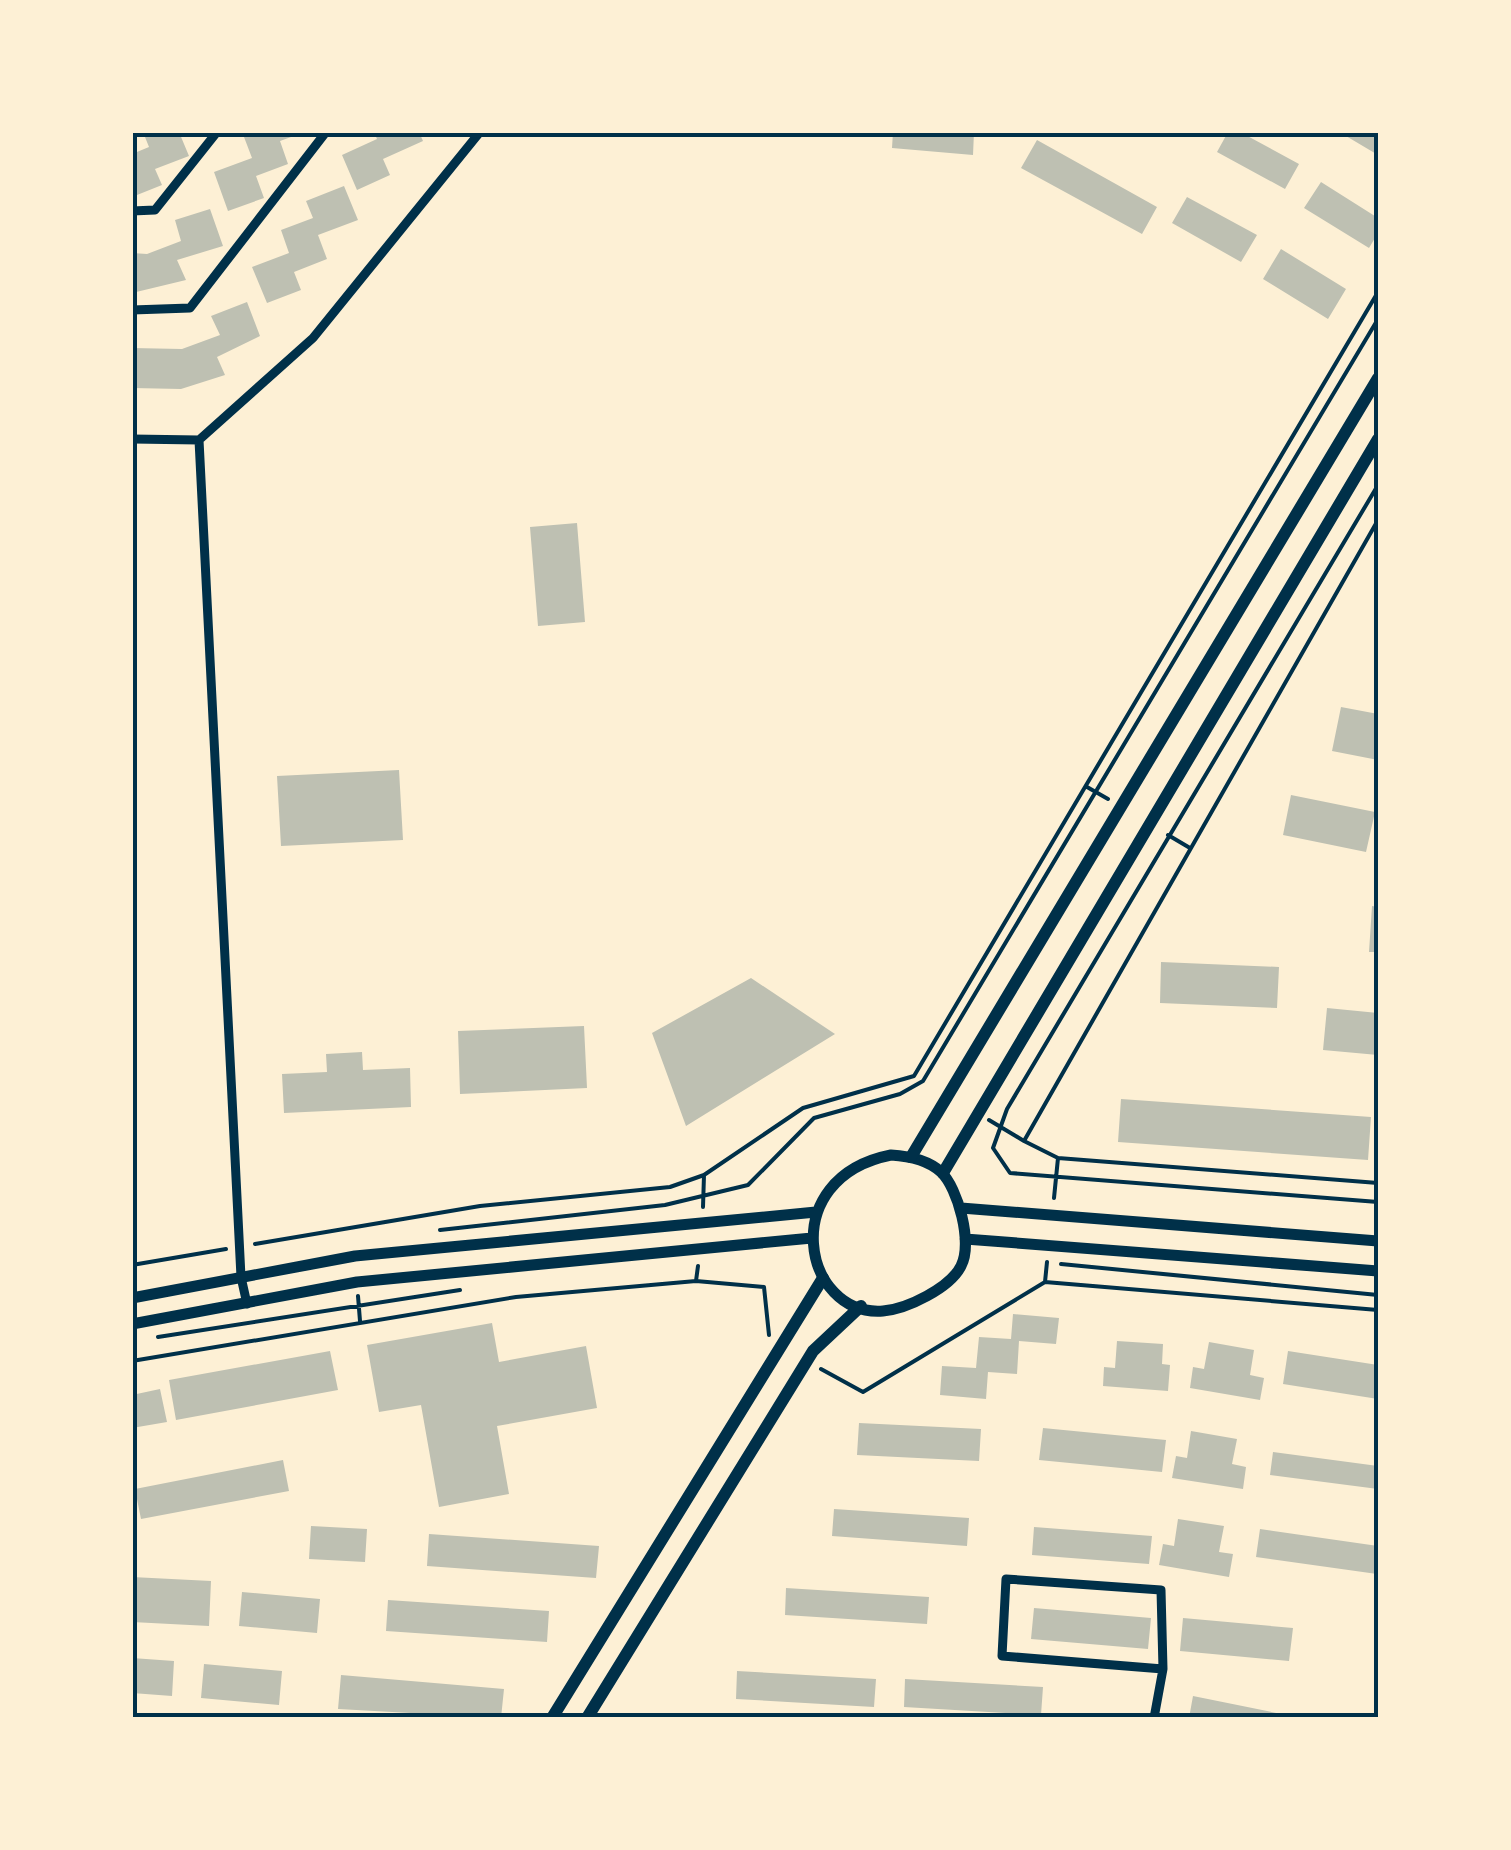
<svg xmlns="http://www.w3.org/2000/svg" width="1511" height="1850" viewBox="0 0 1511 1850" font-family="Barlow,sans-serif">
  <style>
    .building { fill: #bec0b2 }
    .lines { fill: none; stroke-linecap: round; stroke-linejoin: round }
    .path { stroke: #003049; stroke-width: 4 }
    .minor { stroke: #003049; stroke-width: 9 }
    .tertiary { stroke: #003049; stroke-width: 11 }
    .secondary { stroke: #003049; stroke-width: 12 }
    .neatline { fill: none; stroke: #003049; stroke-width: 4 }
  </style>
  <rect width="100%" height="100%" fill="#fdf0d5"/>
  <path class="building" d="M143 132H179L189 156 155 169 162 185 132 197V154L149 147Z
    M256 132 302 133 280 141 288 164 256 176 264 198 228 211 214 172 252 158 244 137Z
    M374 132H419L423 141 383 159 390 175 357 190 342 155 377 139Z
    M893 132H974L973 155 892 148Z
    M1228 132H1240L1299 164 1285 189 1217 152Z
    M1348 132H1378V155L1346 136Z
    M1037 140 1157 207 1142 234 1021 168Z
    M1321 182 1378 218V233L1369 248 1304 208Z
    M344 186 358 220 318 235 327 259 294 272 301 290 267 303 252 267 289 253 281 230 313 218 306 201Z
    M1187 197 1257 235 1241 262 1172 223Z
    M210 209 223 246 177 260 186 280 132 293V253L147 254 181 241 175 220Z
    M1281 249 1346 289 1328 319 1263 279Z
    M247 302 260 336 217 357 225 375 181 389 132 388V348L182 349 220 335 211 316Z
    M577 523 585 622 538 626 530 527Z
    M1341 707 1378 714V760L1332 751Z
    M399 770 403 840 281 846 277 776Z
    M1291 795 1375 812 1366 852 1283 835Z
    M1372 906 1378 907V952H1369Z
    M1161 962 1279 967 1277 1008 1160 1003Z
    M751 978 835 1034 686 1126 652 1033Z
    M1327 1008 1378 1013V1055L1323 1050Z
    M584 1026 587 1088 460 1094 458 1031Z
    M362 1052 363 1070 410 1068 411 1107 284 1113 282 1074 327 1072 326 1054Z
    M1121 1099 1371 1117 1368 1160 1118 1142Z
    M1013 1314 1059 1318 1056 1344 1019 1341 1017 1374 988 1372 986 1399 940 1395 942 1366 976 1368 979 1337 1011 1339Z
    M492 1323 499 1362 586 1346 597 1408 497 1426 509 1494 439 1507 421 1405 379 1412 367 1345Z
    M1117 1341 1163 1344 1162 1364 1170 1365 1168 1391 1103 1386 1104 1367 1115 1368Z
    M1209 1342 1254 1350 1250 1375 1264 1378 1260 1400 1190 1388 1193 1367 1204 1369Z
    M330 1351 338 1390 176 1420 169 1380Z
    M1288 1351 1378 1365V1399L1283 1384Z
    M160 1389 167 1422 132 1428V1395Z
    M859 1423 981 1429 979 1461 857 1455Z
    M1043 1428 1166 1440 1162 1472 1039 1460Z
    M1191 1431 1237 1439 1232 1464 1246 1467 1243 1489 1172 1478 1176 1456 1187 1458Z
    M1273 1452 1378 1466V1489L1270 1475Z
    M283 1460 289 1491 141 1519 135 1489Z
    M834 1509 969 1518 967 1546 832 1536Z
    M1178 1519 1224 1526 1219 1552 1233 1554 1229 1577 1159 1565 1163 1544 1174 1546Z
    M311 1526 367 1529 365 1562 309 1559Z
    M1034 1527 1152 1536 1149 1564 1032 1555Z
    M1260 1529 1378 1546 1377 1574 1256 1557Z
    M429 1534 599 1546 596 1578 427 1566Z
    M132 1577 211 1581 209 1626 132 1622Z
    M786 1588 929 1597 927 1624 785 1615Z
    M242 1592 320 1599 317 1633 239 1626Z
    M388 1600 549 1611 547 1642 386 1631Z
    M1034 1608 1151 1618 1148 1649 1031 1639Z
    M1183 1618 1293 1628 1289 1661 1180 1651Z
    M132 1658 174 1661 172 1696 132 1693Z
    M204 1664 282 1671 279 1705 201 1698Z
    M737 1671 876 1679 874 1707 736 1699Z
    M341 1675 504 1689 501 1718 338 1709Z
    M905 1679 1043 1687 1041 1715 904 1707Z
    M1193 1696 1291 1716 1290 1718H1189Z"/>
  <g class="lines">
    <path class="path" d="M1378 485 1007 1109 993 1148 1010 1173 1378 1202
      M1087 787 1108 799
      M1168 835 1190 848
      M989 1120 1024 1141 1378 520
      M1024 1141 1058 1158 1378 1183
      M1054 1198 1058 1158
      M703 1207 704 1175 803 1108 914 1076 1378 292
      M440 1230 665 1205 748 1185 814 1118 900 1094 923 1081 1378 319
      M255 1244 480 1206 670 1187 704 1175
      M1047 1262 1045 1282 1378 1310
      M1061 1264 1378 1295
      M132 1265 226 1249
      M698 1266 696 1281 764 1287 769 1335
      M358 1296 360 1321
      M158 1337 460 1290
      M132 1361 516 1297 696 1281
      M821 1369 863 1392 1045 1282"/>
    <path class="minor" d="M132 211 155 210 217 132
      M132 310 190 308 326 132
      M132 439 199 440 313 338 480 132
      M199 440 241 1277 247 1304
      M1154 1718 1163 1669 1161 1590 1006 1579 1002 1656 1163 1669"/>
    <path class="tertiary" d="M891 1155C908 1156 928 1160 941 1172 958 1188 973 1243 961 1266 950 1288 907 1309 883 1311 803 1317 775 1178 891 1155Z
      M961 1208 1378 1241
      M965 1239 1378 1271
      M132 1298 355 1256 816 1212
      M132 1324 357 1282 812 1238"/>
    <path class="secondary" d="M911 1157 1378 378
      M943 1173 1378 439
      M552 1718 823 1278
      M587 1718 813 1351 861 1306"/>
  </g>
  <rect width="1511" height="1850" fill="none" stroke="#fdf0d5" stroke-width="270"/>
  <rect x="135" y="135" width="1241" height="1580" class="neatline"/>
</svg>
